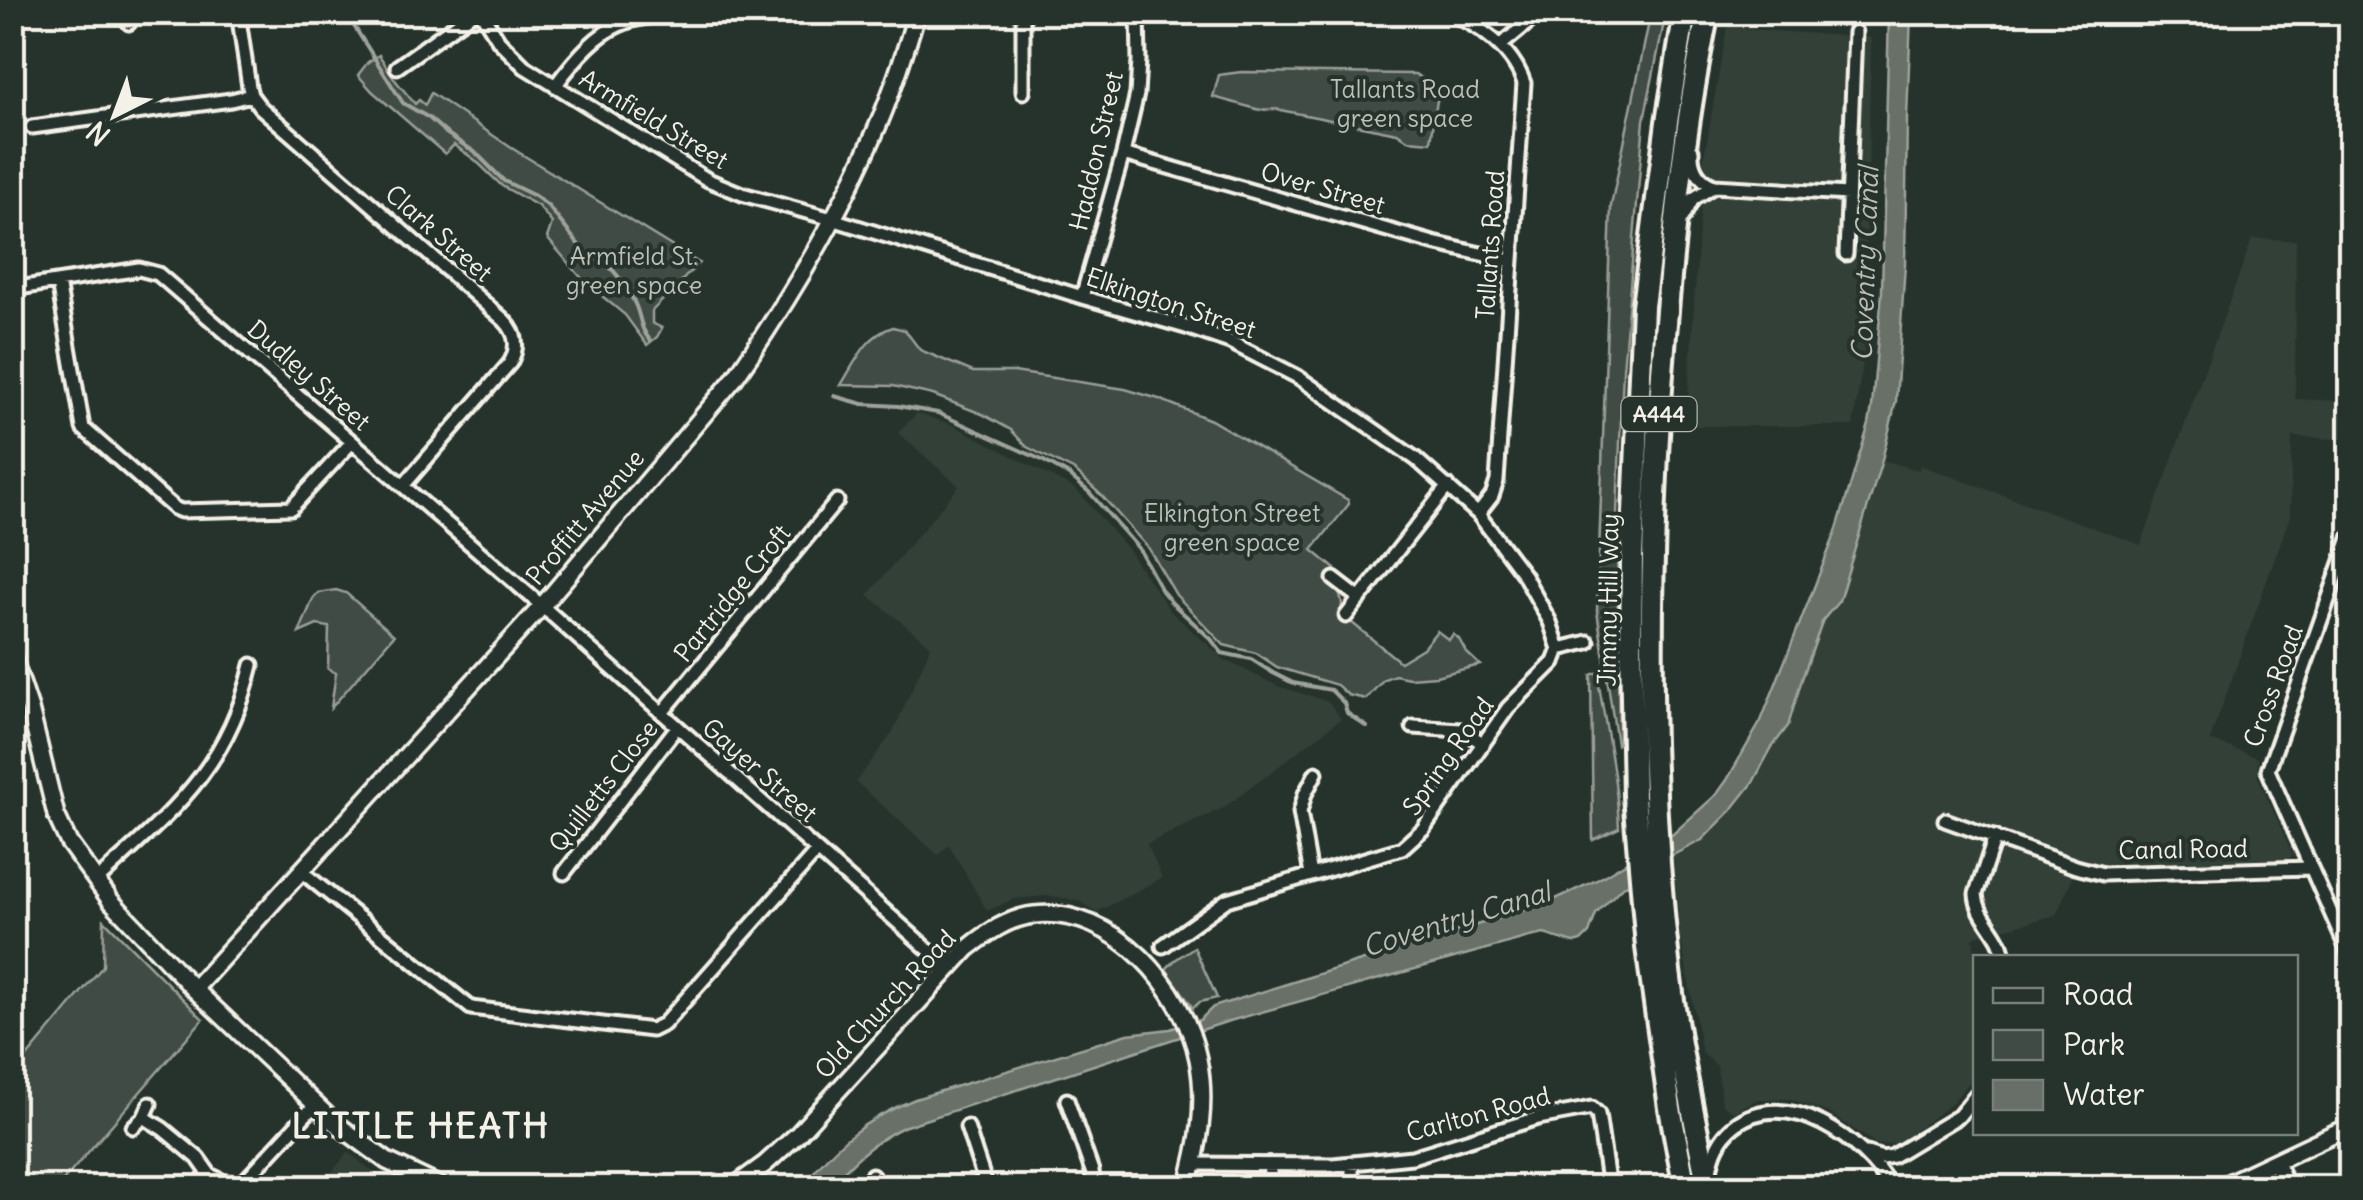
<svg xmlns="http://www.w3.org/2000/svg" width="2363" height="1200" viewBox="0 0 2363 1200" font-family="Delius,sans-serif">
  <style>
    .built { fill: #333f39 }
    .green { fill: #414b45; stroke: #9a9e96; stroke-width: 2.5 }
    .water { fill: #676f68; stroke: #9fa39b; stroke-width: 2.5 }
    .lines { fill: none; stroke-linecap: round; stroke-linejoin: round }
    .stream { stroke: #9fa39b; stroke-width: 4 }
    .street-casing { stroke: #f4f1e8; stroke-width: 19 }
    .secondary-casing { stroke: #f4f1e8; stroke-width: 22 }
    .highway-casing { stroke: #f4f1e8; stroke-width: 28 }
    .street { stroke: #26332d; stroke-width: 11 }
    .secondary { stroke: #26332d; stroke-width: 15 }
    .highway { stroke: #26332d; stroke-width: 20 }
    .labels { text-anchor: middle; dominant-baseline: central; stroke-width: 8; stroke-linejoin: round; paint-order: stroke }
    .shield { fill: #26332d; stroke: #b6b8b0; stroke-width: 2.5 }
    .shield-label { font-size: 22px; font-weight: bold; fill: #f4f1e8 }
    .park-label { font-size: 25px; fill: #bebfb7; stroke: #26332d }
    .street-label { font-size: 25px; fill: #f4f1e8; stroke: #26332d }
    .water-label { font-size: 28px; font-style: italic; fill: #bcbdb5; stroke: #26332d }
    .district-label { font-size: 35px; font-weight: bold; letter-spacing: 2.5px; fill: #f4f1e8; stroke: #26332d }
  </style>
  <rect width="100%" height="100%" fill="#26332d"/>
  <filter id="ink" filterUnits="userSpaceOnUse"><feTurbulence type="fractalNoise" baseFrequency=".01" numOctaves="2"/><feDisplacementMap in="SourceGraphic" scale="20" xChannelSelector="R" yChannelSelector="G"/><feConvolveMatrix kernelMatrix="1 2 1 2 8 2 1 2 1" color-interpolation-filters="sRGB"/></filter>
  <g filter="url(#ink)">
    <path class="built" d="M1728 22 1748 29 1871 38 1864 355 1853 426H1686L1704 157Z
      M2252 239 2296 240 2295 399 2339 401 2341 397H2345L2343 439 2292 437 2290 516 2210 740 2258 758 2257 775 2293 855 2289 859 2108 863 2077 867 2056 915 1973 937 1976 959 1974 1077 1950 1105 1898 1143 1878 1145 1829 1113 1791 1099H1758L1733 1112 1722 1104 1717 1066 1702 1053 1680 934 1673 855 1702 840 1741 800 1765 763 1772 747 1788 726 1802 679 1823 620 1839 601 1882 460 1919 470 1920 465 2141 545Z
      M917 413 953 425 1077 490 1128 550 1171 612 1225 660 1280 687 1328 701 1341 719 1225 807 1147 844 1162 878 1097 912 1079 901 1046 896 1014 899 987 911 949 845 938 855 856 782 893 732 931 646 868 595 959 486 898 433Z
      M348 1152 392 1187H320Z"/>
    <path class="green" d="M1651 12 1666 13 1644 120 1623 370 1617 513 1619 742 1617 744 1597 611 1611 206Z
      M379 55 396 81 415 104 419 100 425 105 431 93 510 147 699 263 652 311V323L662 328 657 337 647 345 625 315 585 282 547 238 552 223 538 206 502 186 475 160 454 145 445 154 372 91 358 75 368 62Z
      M1241 72 1415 74 1434 85 1452 88 1454 97 1437 100 1431 142 1408 140 1397 133 1275 109 1260 110 1213 97 1219 75Z
      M893 327 905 330 920 350 973 372H1014L1125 389 1159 399 1211 420 1348 500 1349 504 1312 550 1335 569 1327 581C1337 590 1346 598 1340 613L1400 662 1423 648 1437 631 1449 640 1453 634 1459 639 1466 652 1480 665 1436 676 1409 678 1395 675 1384 679 1366 699 1348 695 1337 685 1277 667 1256 653 1224 645 1176 595 1149 549 1102 496 1075 471 1027 447 1011 430 982 414 933 395 893 386 841 385C856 361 865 336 893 327Z
      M336 590 346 593 394 635 331 708 336 673 328 669 329 627 317 625 299 633 313 599 318 593Z
      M1597 673C1605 725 1617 776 1619 828L1593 840 1591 675Z
      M104 920 203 1019 58 1187H13V1074L103 966Z
      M1194 947 1217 998 1200 1002 1193 1008 1166 969 1175 960Z"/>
    <path class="water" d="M1889 13H1911L1907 118 1905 264 1896 401 1882 460 1839 601 1823 620 1802 679 1788 726 1772 747 1752 784 1730 812 1702 840 1673 855 1620 889 1596 914 1589 933 1581 941 1574 943 1544 934 1529 937 1226 1022 903 1127C872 1142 852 1162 829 1187L801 1188C835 1144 863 1120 915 1099L1128 1034 1170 1029 1200 1020 1213 1007 1547 903 1597 880 1673 834 1717 794 1727 780 1761 721 1836 532 1869 424 1872 407 1882 292Z"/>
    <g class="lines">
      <path class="stream" d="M345 12 403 103 429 118 446 133 476 153 504 181 535 196 548 206 586 254C593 259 600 260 607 265 616 271 631 294 635 304 641 317 640 329 650 340
        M834 396 863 404 898 406 938 413 1042 460 1069 475 1089 492 1139 549 1162 591 1172 603 1211 639 1222 653 1251 659 1273 673 1293 683 1331 690 1344 703 1347 713 1367 727"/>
      <g class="street-casing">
        <path id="street" d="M128 12 129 23
          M238 12 249 87 251 95 260 107 504 320C517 333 519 347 510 363L403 486
          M481 12 499 41 525 67 708 180 742 194 832 219 1082 297 1186 327 1230 342 1298 377 1416 459 1478 514 1524 575 1550 622 1559 649
          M1446 12C1479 25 1512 48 1524 83L1497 481 1492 496 1478 514
          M1500 46 1541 12
          M397 67 474 12
          M555 86C610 12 629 17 715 12
          M1023 92V12
          M32 127 231 100 251 95
          M1692 151C1691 168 1699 180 1714 186L1848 194
          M1123 154 1433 243 1511 261
          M1683 217 1693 199 1714 186
          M1846 254 1855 32
          M58 282 83 428 174 508 181 511 291 508 352 442
          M12 289 139 269 158 274 542 606 948 967
          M1082 297 1123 154 1137 94 1139 60 1138 12
          M2350 538 2268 770 2350 956
          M1334 579 1360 599
          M1346 616 1448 486
          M662 713 837 501
          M1413 727 1461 730 1483 743
          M1945 820 2076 867 2103 874 2311 868
          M1995 837 1976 894C1977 919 2002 932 2004 958
          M301 871 471 1008 652 1030 664 1024 817 851
          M564 873 677 727
          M1311 875 1300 812 1305 794 1316 773
          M96 881C171 812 227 770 252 665
          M1163 946 1227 900 1402 848 1423 829 1508 708 1554 662 1559 649 1588 642
          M1067 1100 1092 1171 1094 1188
          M144 1117 163 1129 198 1158 210 1175 222 1181 240 1184
          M133 1127 144 1117 150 1104
          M967 1127 987 1188
          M1867 1153 1882 1158 1893 1156 1959 1116 1976 1095
          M1194 1164 1333 1165 1412 1157 1538 1118 1592 1108 1598 1114 1609 1188
          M1269 1165 1272 1188
          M1710 1173C1712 1155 1719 1138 1734 1126 1786 1084 1865 1141 1891 1188
          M238 1188 315 1105
          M862 1188 872 1175
          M1352 1188V1164"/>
      </g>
      <g class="secondary-casing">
        <path id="secondary" d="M12 655 30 709 56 815 69 843 111 901 194 989 335 1123 387 1161 444 1188
          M194 989 542 606 734 379C789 300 842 211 879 123 894 87 906 49 917 12
          M2275 1162 2287 1188
          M732 1188 765 1164 798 1134 967 949C987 933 1008 918 1034 915 1114 906 1184 988 1198 1059 1207 1103 1199 1145 1187 1188
          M2218 1188 2350 1126"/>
      </g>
      <g class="highway-casing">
        <path id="highway" d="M1685 12 1667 122 1643 306 1632 559 1631 649 1634 796 1647 947 1670 1108 1685 1188
          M1708 1188C1694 1116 1678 1044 1669 971 1646 773 1648 571 1662 373 1671 253 1683 131 1708 12"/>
      </g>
      <use href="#street" class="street"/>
      <use href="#secondary" class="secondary"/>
      <use href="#highway" class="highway"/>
    </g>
  </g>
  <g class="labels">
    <rect class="shield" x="1621.5" y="397" width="75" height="34" rx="8"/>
    <g class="shield-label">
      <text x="1659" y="414">A444</text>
    </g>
    <g class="park-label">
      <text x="1405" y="89">Tallants Road<tspan x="1405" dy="29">green space</tspan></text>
      <text x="634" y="256">Armfield St.<tspan x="634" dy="29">green space</tspan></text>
      <text x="1232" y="513">Elkington Street<tspan x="1232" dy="29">green space</tspan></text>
    </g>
    <g class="street-label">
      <text transform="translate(654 119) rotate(31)">Armfield Street</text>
      <text transform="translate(1096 151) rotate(-77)">Haddon Street</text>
      <text transform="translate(1323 188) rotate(16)">Over Street</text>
      <text transform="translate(439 233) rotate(41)">Clark Street</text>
      <text transform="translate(1490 245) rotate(-86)">Tallants Road</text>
      <text transform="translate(1171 303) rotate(18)">Elkington Street</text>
      <text transform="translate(309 375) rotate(41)">Dudley Street</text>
      <text transform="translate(585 517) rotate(-50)">Proffitt Avenue</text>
      <text transform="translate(732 593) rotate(-51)">Partridge Croft</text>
      <text transform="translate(1608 600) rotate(-89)">Jimmy Hill Way</text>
      <text transform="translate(2273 686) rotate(-70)">Cross Road</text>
      <text transform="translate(1448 756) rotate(-55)">Spring Road</text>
      <text transform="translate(760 770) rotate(41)">Gayer Street</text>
      <text transform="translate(603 786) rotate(-52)">Quilletts Close</text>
      <text transform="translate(2183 849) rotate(-1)">Canal Road</text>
      <text transform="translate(885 1004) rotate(-47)">Old Church Road</text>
      <text transform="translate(1478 1114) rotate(-15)">Carlton Road</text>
    </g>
    <g class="water-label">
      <text transform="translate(1865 264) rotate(-88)">Coventry Canal</text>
      <text transform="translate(1456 919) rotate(-17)">Coventry Canal</text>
    </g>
    <g class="district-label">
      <text x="421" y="1125">LITTLE HEATH</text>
    </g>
  </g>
  <rect width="2363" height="1200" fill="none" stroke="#26332d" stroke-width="50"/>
  <rect x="25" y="25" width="2313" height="1150" fill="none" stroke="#f4f1e8" stroke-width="4" filter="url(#ink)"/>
  <rect x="1973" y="955" width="325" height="180" fill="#26332d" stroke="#787f78" stroke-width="2.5"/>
  <rect x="1993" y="988" width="50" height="15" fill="#26332d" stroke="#787f78" stroke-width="2.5"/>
  <text x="2063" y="1005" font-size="30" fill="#f4f1e8">Road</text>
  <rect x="1993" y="1030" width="50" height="30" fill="#414b45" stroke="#787f78" stroke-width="2.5"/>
  <text x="2063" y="1055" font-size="30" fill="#f4f1e8">Park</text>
  <rect x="1993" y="1080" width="50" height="30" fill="#676f68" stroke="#787f78" stroke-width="2.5"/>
  <text x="2063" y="1105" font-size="30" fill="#f4f1e8">Water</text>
  <g transform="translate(115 115) rotate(222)" stroke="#26332d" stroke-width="8" paint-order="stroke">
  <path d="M0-8L18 38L0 25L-18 38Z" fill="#f4f1e8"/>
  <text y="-15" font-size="28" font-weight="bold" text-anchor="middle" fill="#f4f1e8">N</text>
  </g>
</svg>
